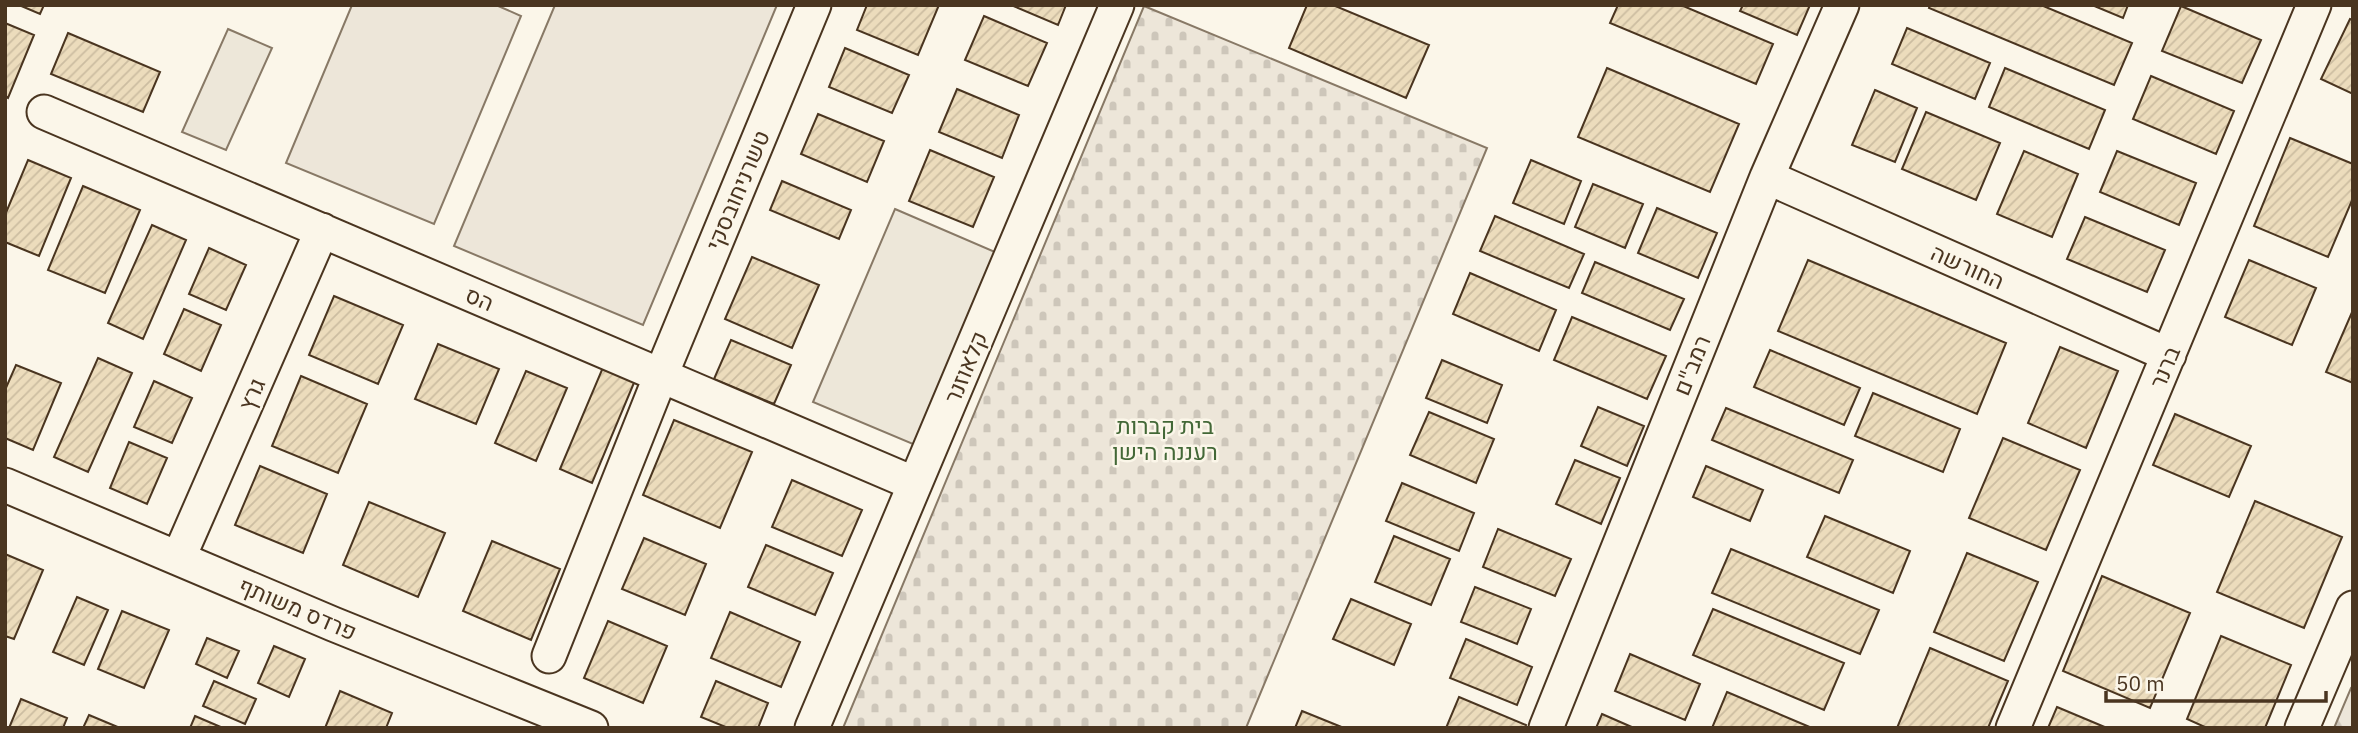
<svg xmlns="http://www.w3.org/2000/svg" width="2358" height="733" viewBox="0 0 2358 733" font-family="'IBM Plex Sans',Heebo,sans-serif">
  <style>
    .forest { fill: url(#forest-firs); stroke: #887966; stroke-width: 2 }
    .cemetery { fill: url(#cemetery-stones); stroke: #887966; stroke-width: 2 }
    .green { fill: #ede6d9; stroke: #887966; stroke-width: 2 }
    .parking { fill: #ede7d9; stroke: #887966; stroke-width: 2 }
    .building { fill: url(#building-hatch); stroke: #4a3520; stroke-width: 2 }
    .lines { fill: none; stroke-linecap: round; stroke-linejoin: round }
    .minor-casing { stroke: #4a3520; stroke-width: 37 }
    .minor { stroke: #fbf6e9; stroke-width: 33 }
    .labels { text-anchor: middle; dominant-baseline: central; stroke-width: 5; stroke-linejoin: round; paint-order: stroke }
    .street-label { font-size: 23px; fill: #4a3520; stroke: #fbf6e9 }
    .park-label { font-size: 23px; fill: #436837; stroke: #fbf6e9 }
  </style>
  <defs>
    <pattern id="forest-firs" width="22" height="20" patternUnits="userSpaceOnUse" patternTransform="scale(1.75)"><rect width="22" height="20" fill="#ede6d9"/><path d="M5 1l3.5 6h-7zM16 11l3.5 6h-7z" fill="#cdc6ba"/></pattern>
    <pattern id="cemetery-stones" width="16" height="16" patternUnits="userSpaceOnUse" patternTransform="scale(1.75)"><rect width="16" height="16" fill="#ede6d9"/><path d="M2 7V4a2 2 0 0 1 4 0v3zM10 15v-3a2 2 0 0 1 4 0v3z" fill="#cdc6ba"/></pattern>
    <pattern id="building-hatch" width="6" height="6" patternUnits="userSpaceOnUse" patternTransform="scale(1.75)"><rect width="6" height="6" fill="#ecdcbc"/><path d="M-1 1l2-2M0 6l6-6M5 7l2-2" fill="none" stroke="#ccbda1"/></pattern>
  </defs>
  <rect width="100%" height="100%" fill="#fbf6e9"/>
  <path class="forest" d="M2351 688 2353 689V728H2334Z"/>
  <path class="cemetery" d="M1144 6 1487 148 1246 728H843Z"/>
  <path class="green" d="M352 5H496L521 16 434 224 286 163Z
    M555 5H777L643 325 454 246Z"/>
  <path class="parking" d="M228 29 272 48 226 150 182 132Z
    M895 209 1002 255 920 447 813 402Z"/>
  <path class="building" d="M19 5H44L40 14Z
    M867 5H939L918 55 857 30Z
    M1011 5H1066L1058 25Z
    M1307 5H1333L1429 45 1406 98 1289 48Z
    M1618 5H1681L1773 44 1756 84 1610 23Z
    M1743 5H1810L1797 35 1740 11Z
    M1930 5H2041L2132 43 2114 85 1929 8Z
    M2092 5H2128L2123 18Z
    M2181 6 2261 40 2242 83 2162 51Z
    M984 16 1047 43 1028 86 965 60Z
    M2350 19 2353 20V94L2321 79Z
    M5 23 34 35 8 98 5 96Z
    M1907 28 1990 63 1975 99 1892 64Z
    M68 33 160 72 143 112 51 74Z
    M845 48 909 75 892 113 829 87Z
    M1607 68 1739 124 1710 192 1578 137Z
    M2005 68 2105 110 2089 149 1989 107Z
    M2151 76 2234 111 2216 154 2133 119Z
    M957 89 1019 115 1002 158 939 132Z
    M1875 90 1917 108 1895 162 1852 145Z
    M1926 112 2000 143 1976 200 1902 169Z
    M818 114 884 141 867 182 801 154Z
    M2290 138 2353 164V198L2328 257 2254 226Z
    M930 150 994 177 973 227 909 201Z
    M2024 151 2078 174 2052 237 1997 214Z
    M2117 151 2196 183 2179 225 2100 192Z
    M28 160 71 178 39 256 5 242V215Z
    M1531 160 1581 181 1564 224 1513 203Z
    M782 181 851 210 839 239 770 210Z
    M1593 184 1643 204 1625 248 1575 227Z
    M83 186 140 210 105 293 48 270Z
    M1657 208 1717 233 1698 278 1638 253Z
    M1495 216 1584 254 1569 288 1480 251Z
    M2085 217 2165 250 2147 292 2067 259Z
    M152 225 186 240 143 339 108 323Z
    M209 248 246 265 226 310 189 294Z
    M752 257 819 285 792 348 725 319Z
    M1808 260 2006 343 1977 414 1778 331Z
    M2249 260 2316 288 2292 345 2225 317Z
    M1595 262 1684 299 1670 330 1582 293Z
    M1470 273 1556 310 1539 351 1453 314Z
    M334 296 403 325 378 384 309 355Z
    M184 309 221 325 201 371 164 354Z
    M2353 310V383L2326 372Z
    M1572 317 1666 356 1647 399 1554 360Z
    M731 340 791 365 774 404 714 379Z
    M438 344 499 369 476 424 415 399Z
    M2060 347 2118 371 2086 448 2028 423Z
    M1770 350 1860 388 1844 425 1754 387Z
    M98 358 132 373 88 472 54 457Z
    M1442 360 1502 385 1487 423 1426 398Z
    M16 365 61 383 33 450 5 438V390Z
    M604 365 636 378 592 483 560 469Z
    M526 371 567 388 536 461 495 443Z
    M301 376 367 404 338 473 272 446Z
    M154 381 192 398 172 443 134 427Z
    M1873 393 1960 429 1943 472 1855 436Z
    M1598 407 1644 426 1627 466 1581 446Z
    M1726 408 1853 460 1839 493 1712 440Z
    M1429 412 1494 439 1476 483 1410 455Z
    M2175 414 2251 446 2229 497 2153 465Z
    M674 420 752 452 720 528 643 495Z
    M2003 438 2080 470 2046 550 1969 518Z
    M129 442 167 458 147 504 110 488Z
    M1575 460 1620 478 1601 524 1556 504Z
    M260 466 327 494 303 553 235 525Z
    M1706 466 1763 490 1750 521 1693 497Z
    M792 480 862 510 842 556 772 527Z
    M1402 483 1474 513 1459 551 1386 521Z
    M2255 501 2342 537 2304 628 2217 592Z
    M369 502 445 533 418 597 343 565Z
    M1825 516 1910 551 1893 593 1807 557Z
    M1498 529 1571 559 1555 596 1483 567Z
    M1394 536 1450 559 1431 605 1375 582Z
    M644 538 706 564 685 615 622 589Z
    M492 541 560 569 531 640 463 611Z
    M766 545 833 573 815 615 748 587Z
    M1731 549 1879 610 1860 654 1712 593Z
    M1967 553 2038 582 2004 661 1934 632Z
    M5 554 43 570 14 639 5 636Z
    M2102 576 2190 613 2150 708 2063 671Z
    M1475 587 1531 609 1517 644 1461 622Z
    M77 597 108 610 84 665 53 652Z
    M1351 599 1411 624 1394 665 1333 639Z
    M1713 609 1844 663 1824 710 1693 655Z
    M122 611 169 630 144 688 98 669Z
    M730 612 800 642 781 687 711 658Z
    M608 621 667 646 643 703 584 678Z
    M2221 636 2291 665 2265 728H2207L2187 719Z
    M207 638 239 651 227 678 196 664Z
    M1466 639 1532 667 1517 705 1450 678Z
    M274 646 305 659 289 697 258 683Z
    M1930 648 2008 681 1988 728H1897Z
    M1630 654 1700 684 1685 720 1615 691Z
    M214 681 256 699 245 724 203 706Z
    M716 681 768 703 758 728H728L701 717Z
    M340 691 392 713 386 728H325Z
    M1727 692 1812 728H1712Z
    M1459 697 1526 725 1525 728H1446Z
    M21 699 67 718 63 728H9Z
    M2057 707 2107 728H2048Z
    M1302 711 1344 728H1295Z
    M1602 714 1634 728H1596Z
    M89 715 120 728H83Z
    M195 716 223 728H190Z"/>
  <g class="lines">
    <g class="minor-casing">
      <path id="minor" d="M44 112 915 484
        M1767 177 2169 355
        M5 485 333 624 591 728
        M179 557 322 230
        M549 656 661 375 814 5
        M812 728 1117 5
        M1546 728 1767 177 1842 5
        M2013 728 2314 5
        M2302 728 2353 608"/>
    </g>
    <use href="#minor" class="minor"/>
  </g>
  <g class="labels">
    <g class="street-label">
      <text transform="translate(737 190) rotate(-67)">טשרניחובסקי</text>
      <text transform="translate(1968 266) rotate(24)">החורשה</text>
      <text transform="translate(480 298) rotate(23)">הס</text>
      <text transform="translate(1691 365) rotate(-68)">רמב"ם</text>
      <text transform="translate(965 367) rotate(-67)">קלאוזנר</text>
      <text transform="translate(2164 367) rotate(-67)">ברנר</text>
      <text transform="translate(251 394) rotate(-66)">גרץ</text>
      <text transform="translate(298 608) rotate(23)">פרדס משותף</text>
    </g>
    <g class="park-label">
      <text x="1165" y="425">בית קברות<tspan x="1165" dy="26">רעננה הישן</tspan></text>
    </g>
  </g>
  <rect width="2358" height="733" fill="none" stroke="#4a3520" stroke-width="14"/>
  <path d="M2106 691v10h220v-10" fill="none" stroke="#4a3520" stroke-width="3.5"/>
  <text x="2116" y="691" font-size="21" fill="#4a3520" stroke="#fbf6e9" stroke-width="5" paint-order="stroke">50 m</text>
</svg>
